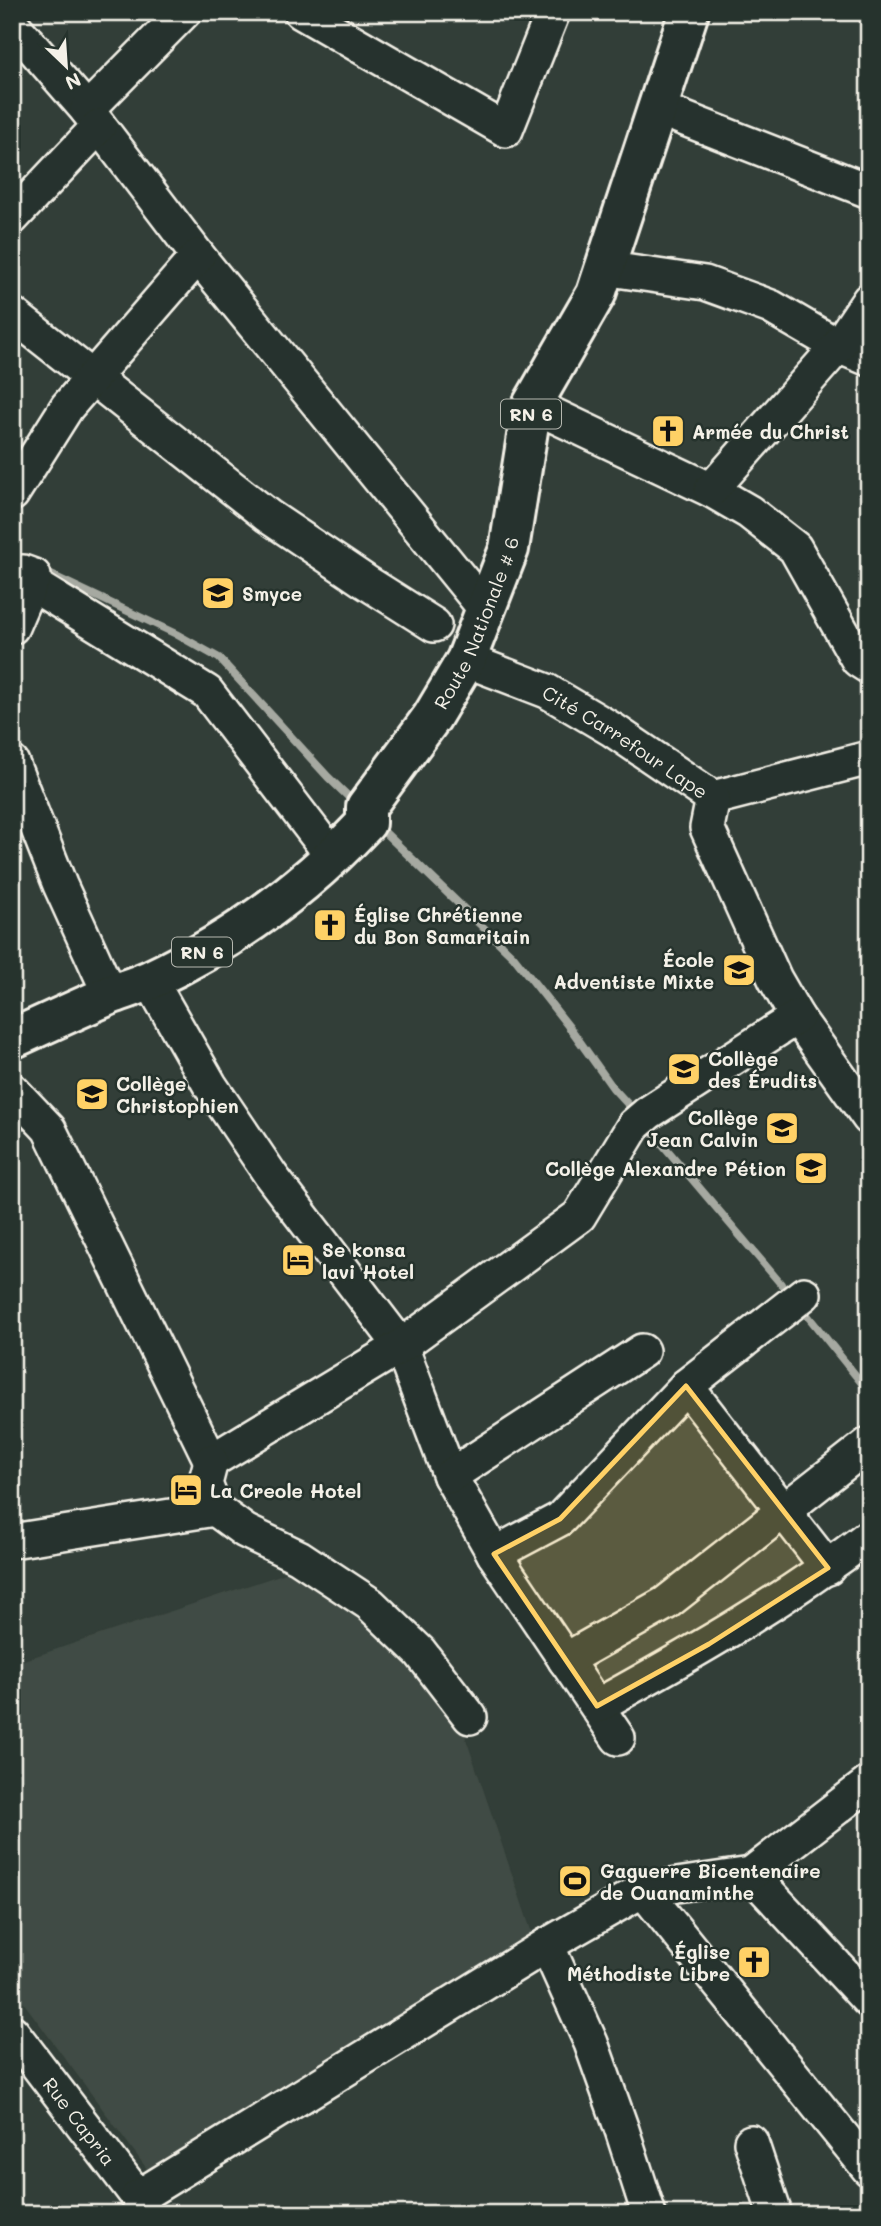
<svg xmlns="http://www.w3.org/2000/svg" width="881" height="2226" viewBox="0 0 881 2226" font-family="Mali,sans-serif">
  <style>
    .built { fill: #404b44 }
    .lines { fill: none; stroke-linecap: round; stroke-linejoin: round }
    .stream { stroke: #a6a9a1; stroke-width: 8 }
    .minor-casing { stroke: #f4f1e8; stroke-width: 38 }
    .major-casing { stroke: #f4f1e8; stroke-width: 44 }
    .minor { stroke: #26332d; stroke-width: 33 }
    .major { stroke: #26332d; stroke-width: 38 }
    .marked { fill: #ffd166; fill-opacity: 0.2; stroke: #ffd166; stroke-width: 5; stroke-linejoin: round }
    .labels { text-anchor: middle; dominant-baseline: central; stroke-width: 5; stroke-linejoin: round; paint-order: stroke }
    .shield { fill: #26332d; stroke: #b6b8b0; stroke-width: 2 }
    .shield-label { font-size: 18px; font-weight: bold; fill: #f4f1e8 }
    .poi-label { font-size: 19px; font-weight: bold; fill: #f4f1e8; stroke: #26332d; text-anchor: start }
    .street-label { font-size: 19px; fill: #f4f1e8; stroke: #26332d }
  </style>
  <rect width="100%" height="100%" fill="#323e38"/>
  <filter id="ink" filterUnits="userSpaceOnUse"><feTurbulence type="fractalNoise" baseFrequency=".0143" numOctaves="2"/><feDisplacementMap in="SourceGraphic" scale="14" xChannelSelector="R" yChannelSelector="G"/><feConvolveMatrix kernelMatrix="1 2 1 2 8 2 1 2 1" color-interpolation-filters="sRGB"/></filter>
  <g filter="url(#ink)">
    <path class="built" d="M334 1557 440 1662 536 1945 153 2177 12 1987V1664Z"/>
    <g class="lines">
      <path class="stream" d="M41 570 176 634 219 658 328 777 357 805
        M376 824 513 956 573 1032 613 1088 636 1113
        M647 1126 781 1284
        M803 1310 869 1392"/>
      <g class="minor-casing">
        <g id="minor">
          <path d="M301 12 506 130 553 12"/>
          <path d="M12 24 87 110 198 256 486 610"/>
          <path d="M657 108 869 191"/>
          <path d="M87 110 184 12"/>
          <path d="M12 218 99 126"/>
          <path d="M603 268 705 283 771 307 838 346 869 359"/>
          <path d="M12 314 268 516 366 582 434 625"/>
          <path d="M532 405 711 490 749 512 795 548 858 660 869 667"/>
          <path d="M711 490 838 346 869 300"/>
          <path d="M12 494 67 407 198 256"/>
          <path d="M30 583 207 692 333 857"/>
          <path d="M12 627 34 576 23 572"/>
          <path id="s1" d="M466 660 547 691 613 730 713 798 869 758"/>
          <path d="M12 763 60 885 110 995"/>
          <path d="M713 798 707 828 775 979 797 1017 869 1118"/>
          <path d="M150 980 210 1085 272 1177 401 1346 450 1476 494 1554 618 1738"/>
          <path d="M12 1090 49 1129 211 1461 401 1346 579 1216 634 1125 648 1113 797 1017"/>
          <path d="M686 1386 828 1568"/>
          <path d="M211 1461 205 1484 215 1509 245 1531 299 1557 370 1604 420 1652 470 1717"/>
          <path d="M450 1476 642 1351"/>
          <path d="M12 1541 215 1509"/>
          <path d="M494 1554 560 1519 686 1386 804 1294"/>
          <path d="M565 1660 666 1603 869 1444"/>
          <path d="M597 1706C691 1654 783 1602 869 1536"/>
          <path d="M751 1874 869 2001"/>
          <path d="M643 1890 869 2169"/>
          <path d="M547 1945 591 2043 622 2130 649 2214"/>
          <path id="s2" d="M12 2032 138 2197 145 2214"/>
          <path d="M751 2142 775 2214"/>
          <path d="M138 2197 547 1945 643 1890 751 1874 869 1783"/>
        </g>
      </g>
      <g class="major-casing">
        <g id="major">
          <path id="s3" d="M12 1039C45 1024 77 1009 110 995 123 990 137 986 150 980 231 942 305 888 366 823V807L432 717 466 660 509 549 532 405 596 294 689 12"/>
        </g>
      </g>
      <use href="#minor" class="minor"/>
      <use href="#major" class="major"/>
    </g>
  </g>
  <path class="marked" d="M686 1386 828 1568 709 1644 597 1706 494 1554 560 1519Z"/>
  <defs>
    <g id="church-square" transform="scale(1.75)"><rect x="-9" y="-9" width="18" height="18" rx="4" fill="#ffd166" stroke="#26332d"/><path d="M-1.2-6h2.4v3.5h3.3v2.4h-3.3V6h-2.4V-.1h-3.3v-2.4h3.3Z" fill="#111"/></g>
    <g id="school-square" transform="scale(1.75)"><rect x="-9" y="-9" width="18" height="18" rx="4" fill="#ffd166" stroke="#26332d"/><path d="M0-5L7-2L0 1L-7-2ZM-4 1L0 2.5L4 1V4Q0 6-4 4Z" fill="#111"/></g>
    <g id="hotel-square" transform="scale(1.75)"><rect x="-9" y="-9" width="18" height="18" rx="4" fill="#ffd166" stroke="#26332d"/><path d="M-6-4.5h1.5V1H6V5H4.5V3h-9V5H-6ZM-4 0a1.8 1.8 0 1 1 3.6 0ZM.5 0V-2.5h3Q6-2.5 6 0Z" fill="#111"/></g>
    <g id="stadium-square" transform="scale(1.75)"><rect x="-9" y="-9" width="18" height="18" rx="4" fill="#ffd166" stroke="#26332d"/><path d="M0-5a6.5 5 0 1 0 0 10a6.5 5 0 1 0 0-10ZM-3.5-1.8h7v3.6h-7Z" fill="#111"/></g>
  </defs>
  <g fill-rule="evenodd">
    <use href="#church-square" x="668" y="431"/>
    <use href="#school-square" x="218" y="593"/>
    <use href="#church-square" x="330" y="925"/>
    <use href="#school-square" x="739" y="970"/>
    <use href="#school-square" x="684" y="1069"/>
    <use href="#school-square" x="92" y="1094"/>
    <use href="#school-square" x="782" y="1128"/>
    <use href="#school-square" x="811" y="1168"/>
    <use href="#hotel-square" x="298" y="1260"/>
    <use href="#hotel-square" x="186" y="1490"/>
    <use href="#stadium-square" x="575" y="1881"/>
    <use href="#church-square" x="754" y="1962"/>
  </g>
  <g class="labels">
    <g class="shield">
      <rect x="501" y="399.5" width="60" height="29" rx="5"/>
      <rect x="172" y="937.5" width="60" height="29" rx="5"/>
    </g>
    <g class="shield-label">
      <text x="531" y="414">RN 6</text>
      <text x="202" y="952">RN 6</text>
    </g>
    <g class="poi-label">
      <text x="692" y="431">Armée du Christ</text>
      <text x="242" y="593">Smyce</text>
      <text x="354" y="914">Église Chrétienne<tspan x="354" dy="22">du Bon Samaritain</tspan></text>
      <text x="714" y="959" text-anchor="end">École<tspan x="714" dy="22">Adventiste Mixte</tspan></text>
      <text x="708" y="1058">Collège<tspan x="708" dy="22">des Érudits</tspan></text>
      <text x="116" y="1083">Collège<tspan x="116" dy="22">Christophien</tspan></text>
      <text x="758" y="1117" text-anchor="end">Collège<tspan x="758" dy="22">Jean Calvin</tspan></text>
      <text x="786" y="1168" text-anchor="end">Collège Alexandre Pétion</text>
      <text x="322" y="1249">Se konsa<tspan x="322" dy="22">lavi Hotel</tspan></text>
      <text x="210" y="1490">La Creole Hotel</text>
      <text x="600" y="1870">Gaguerre Bicentenaire<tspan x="600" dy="22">de Ouanaminthe</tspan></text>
      <text x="730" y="1951" text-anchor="end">Église<tspan x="730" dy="22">Méthodiste Libre</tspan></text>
    </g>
    <g class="street-label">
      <text stroke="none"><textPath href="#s3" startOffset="651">Route Nationale # 6</textPath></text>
      <text stroke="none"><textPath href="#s1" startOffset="180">Cité Carrefour Lape</textPath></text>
      <text stroke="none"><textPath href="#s2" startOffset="112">Rue Capria</textPath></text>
    </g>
  </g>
  <rect width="881" height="2226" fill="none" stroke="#26332d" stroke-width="42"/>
  <rect x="21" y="21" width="839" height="2184" fill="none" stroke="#f4f1e8" stroke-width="2.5" filter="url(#ink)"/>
  <g transform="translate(66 66) rotate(155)" stroke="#26332d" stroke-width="5" paint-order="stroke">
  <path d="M0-5L12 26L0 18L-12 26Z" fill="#f4f1e8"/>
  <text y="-10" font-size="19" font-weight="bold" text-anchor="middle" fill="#f4f1e8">N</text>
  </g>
</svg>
